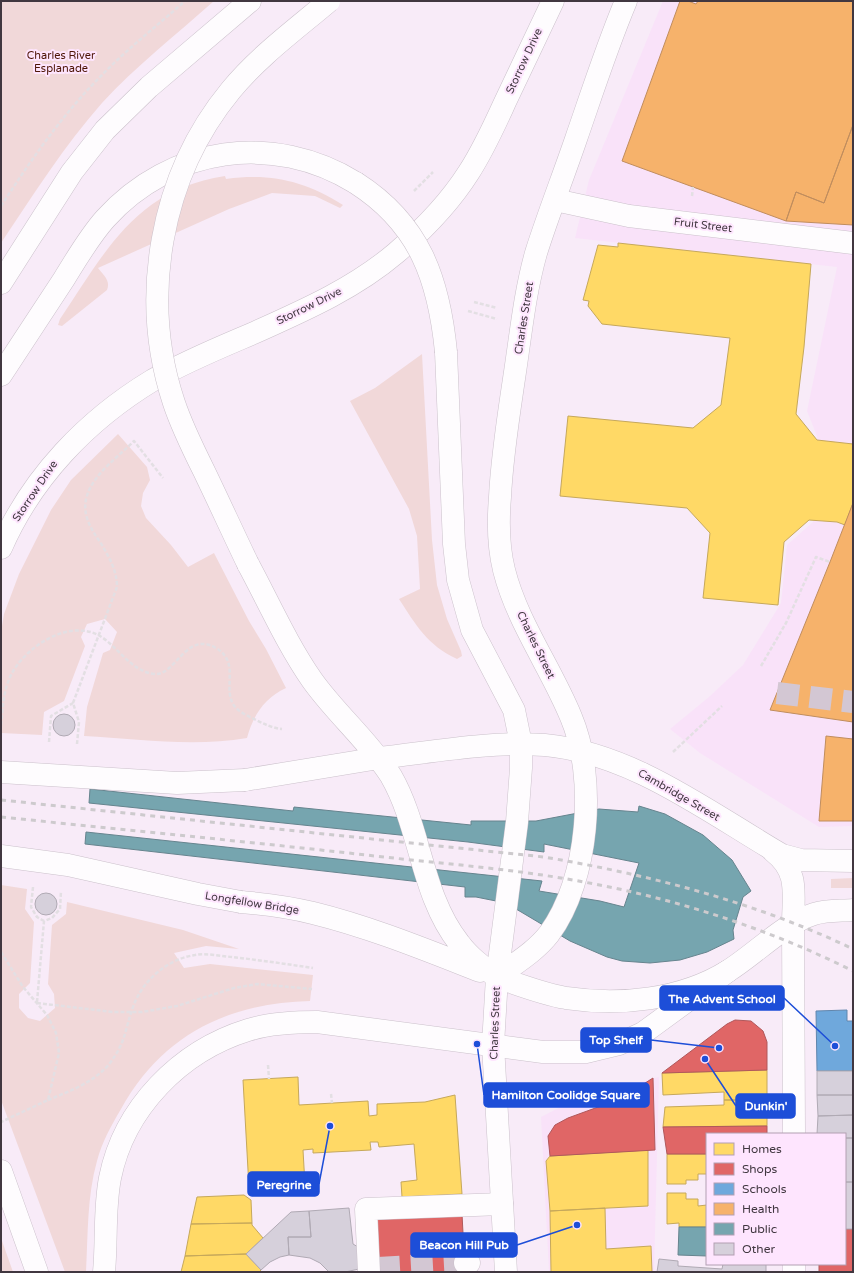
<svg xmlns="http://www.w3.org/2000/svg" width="854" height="1273" viewBox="0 0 854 1273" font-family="'Varela Round',sans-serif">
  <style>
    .built { fill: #f9e2f9 }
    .green { fill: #f1d8d9 }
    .homes { fill: #ffd966; stroke: #c6a85b }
    .shops { fill: #e06666; stroke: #b0585b }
    .schools { fill: #6fa8dc; stroke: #6186ad }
    .health { fill: #f6b26b; stroke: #c08d5e }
    .public { fill: #76a5af; stroke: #66848e }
    .building { fill: #d6d0db; stroke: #b0aab4 }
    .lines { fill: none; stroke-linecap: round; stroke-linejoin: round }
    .minor-tunnel { stroke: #d3c7d3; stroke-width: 22; stroke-dasharray: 22 11; stroke-linecap: butt }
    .minor-casing { stroke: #cbc1cb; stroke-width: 23 }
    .major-casing { stroke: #cbc1cb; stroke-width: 23 }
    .highway-casing { stroke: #cbc1cb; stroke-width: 23 }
    .path { stroke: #e3dfe3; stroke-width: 2.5; stroke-dasharray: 4 2; stroke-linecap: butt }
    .minor { stroke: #fefcfe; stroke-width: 22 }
    .major { stroke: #fefcfe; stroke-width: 22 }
    .highway { stroke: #fefcfe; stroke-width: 22 }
    .rail { stroke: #cdcacd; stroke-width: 3; stroke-dasharray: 5 5; stroke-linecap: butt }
    .highway-bridge-casing { stroke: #cbc1cb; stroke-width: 23; stroke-linecap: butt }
    .path-bridge { stroke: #e3dfe3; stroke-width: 2.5; stroke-dasharray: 4 2; stroke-linecap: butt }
    .highway-bridge { stroke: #fefcfe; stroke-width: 22 }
    .labels { text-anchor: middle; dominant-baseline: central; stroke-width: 4; stroke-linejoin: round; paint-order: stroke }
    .park-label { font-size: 11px; fill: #4d1506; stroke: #fee5fe }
    .street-label { font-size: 11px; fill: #413740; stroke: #fee5fe }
    .leader { fill: none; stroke: #1d4ed8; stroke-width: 1.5 }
    .callout-dot { fill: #1d4ed8; stroke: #fee5fe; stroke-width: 1.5 }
    .callout { fill: #1d4ed8; stroke: #1d4ed8; stroke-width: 1.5 }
    .callout-label { font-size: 12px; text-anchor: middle; font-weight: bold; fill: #fff }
  </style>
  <rect width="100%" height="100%" fill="#f8ebf8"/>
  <path class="built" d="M663 1H853V826L819 827 700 753 670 729 709 697 743 665 781 603 787 545 813 522 817 436 807 411 837 267 575 238 589 180Z
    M659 1077 654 1272H549L541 1117 576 1099Z"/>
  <path class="green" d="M1 1H214C177 34 136 66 102 103 64 146 33 195 1 243Z
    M225 176 226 179C272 173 304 181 343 205L340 208 315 196 272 193 229 209 98 268C103 275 111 280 107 290L62 326 58 325 60 319C106 251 135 190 225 176Z
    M422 354 432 540 437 585 447 619 461 651 462 656 457 659C427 645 416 625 399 599L420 589 417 536 409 509 350 401 375 388Z
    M118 434 147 467 150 480 143 493 141 506 146 518 171 545 188 567 214 553 249 621 266 649 286 688C264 698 253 716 247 738 194 747 137 739 84 736L87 707 103 653 110 650 117 632 105 619 87 624 81 637 85 646 64 701 44 712 42 735 1 733V632L4 614 19 574 51 510 71 480Z
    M853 878V888H831V879Z
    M1 885 27 889 25 909 34 922 30 983 19 994V1008L28 1018 40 1021 55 1008 54 994 48 984 52 925 66 914 67 902 183 930 239 949 206 946 174 953 184 968 210 964 313 975 310 1001C228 1003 162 1035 121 1109 111 1126 102 1142 97 1161 87 1196 88 1235 86 1272H65L1 1100Z
    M1 1238 13 1272H1Z"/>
  <path class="homes" d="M618 243 811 264 804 347 796 414 817 440 853 444V503L845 525 837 522 809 520 784 542 778 605 703 598 710 533 687 508 560 496 568 416 693 428 721 405 730 338 602 324 588 306 589 301 583 300 598 245 618 247Z
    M767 1070V1100H724V1092L663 1095 662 1073Z
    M298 1077 299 1105 368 1101 369 1116 377 1115V1104L425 1102 455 1095 462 1194 402 1197 401 1182 417 1180 414 1144 379 1147 378 1142H370L371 1150 313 1153V1149L303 1150 305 1185 249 1188 243 1080Z
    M724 1100H767V1126L663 1127 665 1107 724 1105Z
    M648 1150V1206L550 1211 546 1161 550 1156Z
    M667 1154H707V1174H698V1180H686V1184H667Z
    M667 1193H686V1199H698V1206L707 1205V1227H679V1223L667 1224Z
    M244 1195 251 1200 252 1223 191 1224 197 1197Z
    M605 1208 606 1249 651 1246 652 1272H551L550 1211Z
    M252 1223V1225L263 1238 246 1254 185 1256 191 1224Z
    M246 1254 261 1270 259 1272H181L185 1256Z"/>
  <path class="shops" d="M735 1020 751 1021 763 1031 767 1042V1070L662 1073 727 1024Z
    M653 1078 655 1150 550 1156 548 1136 555 1125 568 1118 620 1099Z
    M767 1126V1134H707V1154H667L663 1127Z
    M462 1214 465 1272H379L376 1218Z
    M845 1229H853V1272H819V1264H845Z"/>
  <path class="schools" d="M847 1010V1021H853V1071H817L816 1011Z"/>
  <path class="health" d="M680 1H688L696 4 698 1H853V125L824 203 796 192 786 221 622 161Z
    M853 125V225L786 221 796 192 824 203Z
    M853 503V722L770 710 830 562Z
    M826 736 853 739V821H819Z"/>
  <path class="public" d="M90 789 293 811 294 807 471 825V821H536L599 809 638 812 639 806 665 814 703 835 732 860 751 891 743 897 733 930 734 939 707 952 680 960 650 963 622 961 607 957 570 941 506 903 476 897H465V887L85 844 86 832 542 881 539 891 600 901 624 907 639 863 544 844V852L468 842 89 803Z
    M679 1227H707V1256L678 1255Z"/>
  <path class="building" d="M53 725a11 11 0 1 1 22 0a11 11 0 1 1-22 0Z
    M35 904a11 11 0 1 1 22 0a11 11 0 1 1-22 0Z
    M817 1071H853V1095H817Z
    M817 1095H853V1115L818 1116Z
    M853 1115V1138H845V1134H817L818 1116Z
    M845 1138H853V1182H845Z
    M845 1182H853V1229H845Z
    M349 1208 353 1244 358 1247 359 1269 345 1272H329L320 1263 310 1258 289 1255 288 1237H311L309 1211Z
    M309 1211 311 1237H288L289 1255 280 1257 270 1262 261 1270 246 1254 291 1212Z
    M659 1259 678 1261V1266L722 1269 723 1264H766V1272H657Z"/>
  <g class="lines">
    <path class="minor-tunnel" d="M777 693 853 702
      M378 1268 465 1263"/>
    <g class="minor-casing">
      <path id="minor" d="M555 200 629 216 853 243
        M793 925 794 1134
        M465 1263H469
        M794 1264V1272
        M369 1272 366 1209 502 1204"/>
    </g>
    <g class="major-casing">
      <path id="major" d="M379 758C433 752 490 741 545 745 632 753 708 812 782 855L801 860 853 861
        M773 851C800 872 793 894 793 925
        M506 1272 493 1045 497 977C519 985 543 994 566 998 620 1006 681 1000 728 971 754 955 785 923 814 914 826 910 840 911 853 910"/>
    </g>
    <g class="highway-casing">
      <path id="highway" d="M1 283 72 172 105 130 149 87 250 1
        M446 352 454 544 458 580 472 630 514 710 521 744V768L517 822 497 977
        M1 375C22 343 43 311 64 279 77 258 89 237 105 219 171 146 273 132 356 183
        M1 548C32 477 87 420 153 380 186 361 221 347 256 332 305 310 355 288 396 253 423 230 450 202 469 172 484 149 495 124 506 100 522 67 537 34 553 1
        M248 564C269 603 287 644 312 680 336 714 369 741 391 776 421 828 421 895 459 943 469 957 483 967 497 977
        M245 780 379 758
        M241 902C265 904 289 907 313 913 370 927 426 950 480 971
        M497 977C514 964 535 952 549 934 589 880 597 778 571 717 551 668 517 622 504 570 498 546 498 521 500 497 502 455 509 413 515 372 521 332 525 292 536 253 548 215 563 177 576 139 592 93 607 46 626 1
        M1 1171 37 1272
        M104 1272C107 1241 104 1209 110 1178 124 1108 180 1051 248 1030 270 1023 294 1022 317 1022L543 1052H586L619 1044 643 1033 728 971"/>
    </g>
    <path class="path" d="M414 191 433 172
      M692 196 693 187
      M1 206C31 160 62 115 101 76 127 49 157 26 185 1
      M474 302 497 308
      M468 311 497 319
      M761 666 786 623 816 557 830 562
      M1 725C3 708 3 691 11 675 25 647 69 618 100 636 118 647 131 671 154 674 175 677 186 630 216 648 242 663 220 691 236 708 241 713 248 716 254 719 264 724 272 728 282 729
      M49 742 51 716 73 703
      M77 744 79 722 73 703 117 587C117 571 110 559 102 545 96 536 90 528 87 518 77 485 113 462 134 441L163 478
      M673 752 722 706
      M33 887 31 907 37 917 44 921
      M1 952 23 987 47 1015 56 1033 59 1053 48 1100 1 1122
      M37 1002 44 921 52 918 60 909 61 891
      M37 1003 113 1012H142L177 1006 234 988 257 984 312 989
      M268 1065 269 1079
      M331 1094 332 1103"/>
    <use href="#minor" class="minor"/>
    <use href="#major" class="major"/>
    <use href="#highway" class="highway"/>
    <path class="rail" d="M1 800 544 857C650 875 755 902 853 949
      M1 817C126 830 251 842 375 856 445 864 515 869 584 882 677 899 769 929 853 971"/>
    <g class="highway-bridge-casing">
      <path id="highway-bridge" d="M356 183C420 224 439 280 446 352
        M248 564C233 533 219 502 204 471 193 449 182 427 174 403 139 298 160 176 231 90 259 56 296 29 329 1
        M1 772 177 783 245 780
        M1 856 68 865 198 894 241 902"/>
    </g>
    <path class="path-bridge" d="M48 1100C70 1091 95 1082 110 1063 126 1042 125 1029 133 1007 142 981 167 959 195 955 207 953 220 956 232 957 259 960 286 964 313 968"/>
    <use href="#highway-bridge" class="highway-bridge"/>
  </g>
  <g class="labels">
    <g class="park-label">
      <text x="61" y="55">Charles River<tspan x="61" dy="13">Esplanade</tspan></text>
    </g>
    <g class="street-label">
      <text transform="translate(524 61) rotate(-65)">Storrow Drive</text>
      <text transform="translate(703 225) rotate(7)">Fruit Street</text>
      <text transform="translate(309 306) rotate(-26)">Storrow Drive</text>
      <text transform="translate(524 318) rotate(-81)">Charles Street</text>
      <text transform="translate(35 491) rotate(-56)">Storrow Drive</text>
      <text transform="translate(536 645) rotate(64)">Charles Street</text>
      <text transform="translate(679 795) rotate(30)">Cambridge Street</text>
      <text transform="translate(252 903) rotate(9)">Longfellow Bridge</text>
      <text transform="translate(495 1023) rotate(-88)">Charles Street</text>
    </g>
  </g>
  <path class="leader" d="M835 1046L784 998M719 1048L651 1040M477 1044L484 1095M705 1059L736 1106M330 1126L319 1184M577 1225L517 1245"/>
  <g class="callout-dot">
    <circle cx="835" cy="1046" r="4"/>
    <circle cx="719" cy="1048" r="4"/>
    <circle cx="477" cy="1044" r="4"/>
    <circle cx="705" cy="1059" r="4"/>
    <circle cx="330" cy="1126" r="4"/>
    <circle cx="577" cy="1225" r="4"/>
  </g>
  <g class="callout">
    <rect x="660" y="986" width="124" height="24" rx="4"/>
    <rect x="581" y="1028" width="70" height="24" rx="4"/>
    <rect x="484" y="1083" width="165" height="24" rx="4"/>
    <rect x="736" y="1094" width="59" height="24" rx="4"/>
    <rect x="248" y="1172" width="71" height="24" rx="4"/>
    <rect x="411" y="1233" width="106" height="24" rx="4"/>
  </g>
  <g class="callout-label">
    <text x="722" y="1003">The Advent School</text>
    <text x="616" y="1044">Top Shelf</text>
    <text x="566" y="1099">Hamilton Coolidge Square</text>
    <text x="766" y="1110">Dunkin'</text>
    <text x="284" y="1189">Peregrine</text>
    <text x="464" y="1249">Beacon Hill Pub</text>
  </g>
  <rect width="854" height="1273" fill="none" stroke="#413740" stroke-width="4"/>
  <rect x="706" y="1133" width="140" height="132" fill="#fee5fe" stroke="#b29fb2"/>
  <rect x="714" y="1143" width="20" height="12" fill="#ffd966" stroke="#b29fb2"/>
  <text x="742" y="1153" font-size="12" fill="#413740">Homes</text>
  <rect x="714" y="1163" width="20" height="12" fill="#e06666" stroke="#b29fb2"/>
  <text x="742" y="1173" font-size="12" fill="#413740">Shops</text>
  <rect x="714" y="1183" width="20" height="12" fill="#6fa8dc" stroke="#b29fb2"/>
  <text x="742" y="1193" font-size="12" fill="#413740">Schools</text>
  <rect x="714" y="1203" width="20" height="12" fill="#f6b26b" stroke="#b29fb2"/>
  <text x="742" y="1213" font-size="12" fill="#413740">Health</text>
  <rect x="714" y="1223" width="20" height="12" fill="#76a5af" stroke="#b29fb2"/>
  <text x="742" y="1233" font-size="12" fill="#413740">Public</text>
  <rect x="714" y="1243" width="20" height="12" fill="#d6d0db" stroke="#b29fb2"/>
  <text x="742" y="1253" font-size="12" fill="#413740">Other</text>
</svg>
